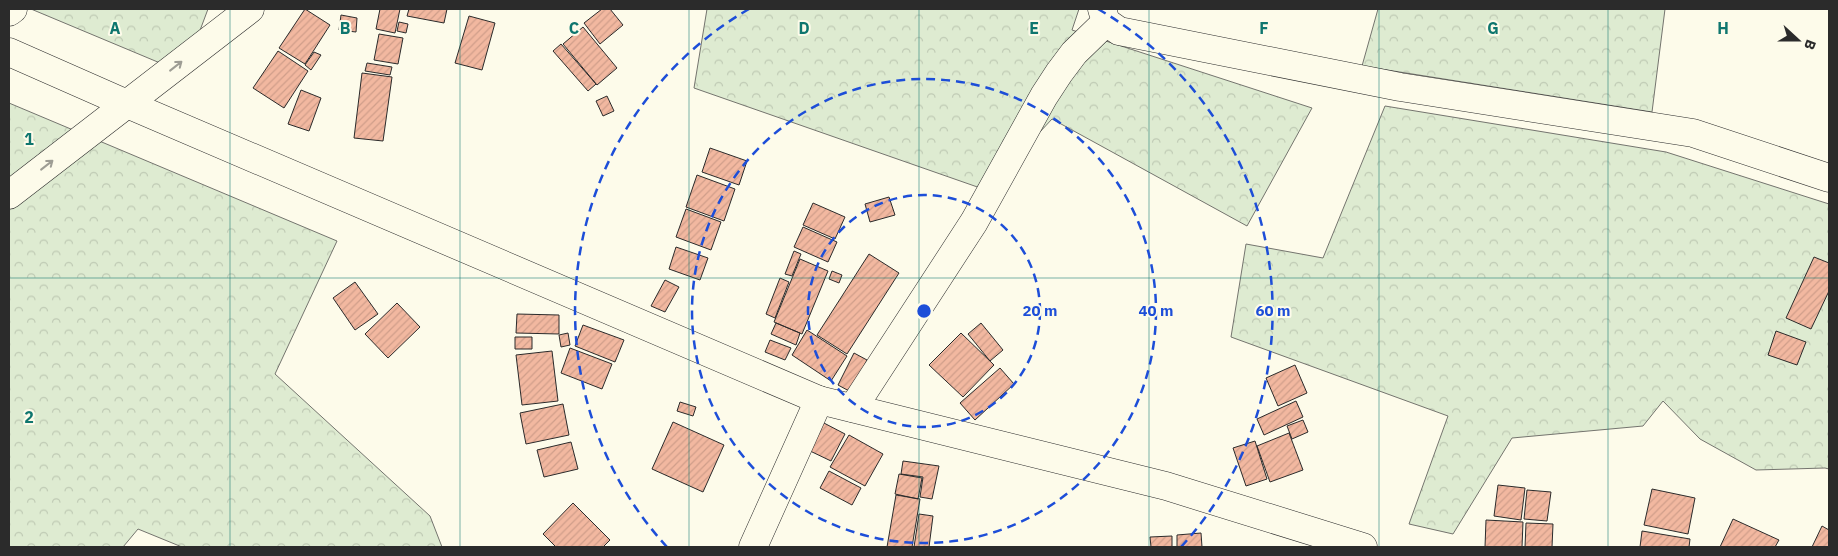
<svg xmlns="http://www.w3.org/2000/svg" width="1838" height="556" viewBox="0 0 1838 556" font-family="'IBM Plex Sans',sans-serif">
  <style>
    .forest { fill: url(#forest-crowns); stroke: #74746e }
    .building { fill: url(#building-hatch); stroke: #2b2b2b }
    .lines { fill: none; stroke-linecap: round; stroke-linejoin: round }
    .minor-casing { stroke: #2b2b2b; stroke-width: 29 }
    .tertiary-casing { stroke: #2b2b2b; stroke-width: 29 }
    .primary-casing { stroke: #2b2b2b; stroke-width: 29 }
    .minor { stroke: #fdfbea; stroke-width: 28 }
    .tertiary { stroke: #fdfbea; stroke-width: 28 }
    .primary { stroke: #fdfbea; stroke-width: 28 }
    .oneway { stroke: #9e9d94 }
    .grid { fill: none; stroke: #0f766e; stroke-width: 1; stroke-opacity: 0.55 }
    .ring { fill: none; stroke: #1d4ed8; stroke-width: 2.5; stroke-dasharray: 9 6 }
    .grid-label { font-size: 16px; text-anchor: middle; font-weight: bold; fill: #0f766e; stroke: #fdfbea; stroke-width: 4; stroke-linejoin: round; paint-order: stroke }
    .centre { fill: #1d4ed8; stroke: #fdfbea; stroke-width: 2.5 }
    .ring-label { font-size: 15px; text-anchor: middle; font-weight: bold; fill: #1d4ed8; stroke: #fdfbea; stroke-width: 4; stroke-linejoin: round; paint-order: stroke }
  </style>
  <defs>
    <pattern id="forest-crowns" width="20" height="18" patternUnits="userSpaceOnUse" patternTransform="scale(1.25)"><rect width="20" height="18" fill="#deebd1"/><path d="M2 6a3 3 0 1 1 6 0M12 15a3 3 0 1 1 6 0" fill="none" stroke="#bfcab4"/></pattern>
    <pattern id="building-hatch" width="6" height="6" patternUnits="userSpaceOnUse" patternTransform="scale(1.25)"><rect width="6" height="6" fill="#f2b8a0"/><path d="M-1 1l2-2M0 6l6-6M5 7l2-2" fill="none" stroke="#d09e8a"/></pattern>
  </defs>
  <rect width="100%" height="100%" fill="#fdfbea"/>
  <path class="forest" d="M31 9H208L184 73Z
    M707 9H1079L1072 30 1312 108 1247 226 1052 119 986 190 694 88Z
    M1378 9H1665L1652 112 1362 66Z
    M9 103 337 241 275 374 430 516 442 547H182L138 529 123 547H9Z
    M1385 106 1666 152 1829 204V469L1825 468 1756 470 1700 439 1663 401 1643 426 1512 438 1453 534 1409 524 1448 416 1231 337 1246 244 1323 258Z"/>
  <path class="building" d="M305 9 330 25 305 64 279 48Z
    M380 9H400L395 33 376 29Z
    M409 9H447L444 23 407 16Z
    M602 9H610L623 25 600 44 584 23Z
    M341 15 357 18 356 32 339 30Z
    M469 16 495 23 482 70 455 63Z
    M399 22 408 24 406 33 397 31Z
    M583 27 617 68 597 85 563 44Z
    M379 34 403 38 398 64 374 60Z
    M561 44 596 84 588 91 553 51Z
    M278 51 308 71 284 108 253 88Z
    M314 52 321 55 311 70 305 65Z
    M367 63 392 67 390 75 365 71Z
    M362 73 392 77 383 141 354 138Z
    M301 90 321 98 309 131 288 124Z
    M607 96 614 111 603 116 596 101Z
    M710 148 747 161 739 185 702 172Z
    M697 175 735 189 724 221 686 207Z
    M889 197 895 215 870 222 865 204Z
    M813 203 845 217 835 239 803 225Z
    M686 209 721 222 711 250 676 237Z
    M803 227 837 242 828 262 794 247Z
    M676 247 708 258 700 280 669 269Z
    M794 251 801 254 792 276 785 274Z
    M869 254 899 273 847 354 817 335Z
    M1814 257 1829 263V291L1811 329 1786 318Z
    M800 259 828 271 802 334 774 322Z
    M832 271 842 275 839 283 829 279Z
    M780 278 789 282 775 318 766 314Z
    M665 280 679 287 665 312 651 306Z
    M355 282 378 314 355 330 333 298Z
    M397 303 420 327 388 358 365 334Z
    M517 314 559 315V334L516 333Z
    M776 323 800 333 796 345 771 334Z
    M981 323 1003 350 990 361 968 334Z
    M583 325 624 340 615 362 575 346Z
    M807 330 847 356 831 381 792 355Z
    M1776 331 1806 342 1797 365 1768 355Z
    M568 333 570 345 561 347 559 335Z
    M961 333 994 365 963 397 929 365Z
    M515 337H532V349H515Z
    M770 340 791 348 785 360 765 352Z
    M570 348 612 364 602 389 561 373Z
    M552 351 558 401 522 405 516 355Z
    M854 353 867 360 851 392 838 385Z
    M1295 365 1307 393 1278 406 1266 378Z
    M1000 368 1014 384 975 420 960 403Z
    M1296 401 1303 417 1264 435 1257 419Z
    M680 402 696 407 693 416 677 411Z
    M563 404 569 435 526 444 520 413Z
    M1303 420 1308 432 1292 439 1287 426Z
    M673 422 724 445 703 492 652 469Z
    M822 422 845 434 831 461 808 450Z
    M1289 433 1303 470 1270 482 1257 446Z
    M849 435 883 454 865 486 830 467Z
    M1255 441 1267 479 1246 486 1233 448Z
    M571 442 578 469 544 477 537 450Z
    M903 461 939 466 932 499 920 497 923 477 901 474Z
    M829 471 861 488 852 505 820 488Z
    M899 474 922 478 918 499 895 494Z
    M1498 485 1525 488 1521 520 1494 516Z
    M1652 489 1695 498 1688 534 1644 525Z
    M1527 490 1551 492 1547 521 1524 519Z
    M896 495 920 499 912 547H887Z
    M573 503 610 540 603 547H556L543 534Z
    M919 514 933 516 929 547H914Z
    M1733 519 1779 540 1775 547H1720Z
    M1486 520 1523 522 1522 547H1485Z
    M1526 523 1553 524 1552 547H1525Z
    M1822 526 1829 530V547H1812Z
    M1642 531 1690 539 1689 547H1640Z
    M1201 533 1202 547H1177V535Z
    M1172 536V547H1151L1150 537Z"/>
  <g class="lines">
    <g class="minor-casing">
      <path id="minor" d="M1102 9 1106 22 1119 31 1400 87 1693 133 1829 178
        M853 408 974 222 1044 96 1059 73 1074 53 1106 22
        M753 547 819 400"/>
    </g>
    <g class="tertiary-casing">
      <path id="tertiary" d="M127 104 819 400 1166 486 1363 547"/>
    </g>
    <g class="primary-casing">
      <path id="primary" d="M9 12 13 9
        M9 52 127 104
        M9 195 250 9"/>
    </g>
    <use href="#minor" class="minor"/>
    <use href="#tertiary" class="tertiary"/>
    <use href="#primary" class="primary"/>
  </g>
  <defs><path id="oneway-shaft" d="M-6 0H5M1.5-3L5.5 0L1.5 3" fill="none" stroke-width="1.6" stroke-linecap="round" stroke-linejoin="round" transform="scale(1.25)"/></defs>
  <g class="oneway">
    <use href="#oneway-shaft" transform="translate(176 66) rotate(-38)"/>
    <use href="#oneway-shaft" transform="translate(47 165) rotate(-38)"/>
  </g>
  <path class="grid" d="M230 9V547M460 9V547M689 9V547M919 9V547M1149 9V547M1379 9V547M1608 9V547M9 278H1829"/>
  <g class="ring">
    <circle cx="924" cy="311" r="116"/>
    <circle cx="924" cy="311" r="232"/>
    <path d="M667 547A349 349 0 0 1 749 9M1098 9A349 349 0 0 1 1181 547"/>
  </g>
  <g class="grid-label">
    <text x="115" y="34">A</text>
    <text x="345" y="34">B</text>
    <text x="574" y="34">C</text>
    <text x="804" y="34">D</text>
    <text x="1034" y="34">E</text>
    <text x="1264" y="34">F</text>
    <text x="1493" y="34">G</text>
    <text x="1723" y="34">H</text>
    <text x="29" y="145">1</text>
    <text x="29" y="423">2</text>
  </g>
  <circle cx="924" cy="311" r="8" class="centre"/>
  <g class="ring-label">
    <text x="1040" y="316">20 m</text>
    <text x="1156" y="316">40 m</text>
    <text x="1273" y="316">60 m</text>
  </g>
  <rect width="1838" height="556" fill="none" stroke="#2b2b2b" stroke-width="20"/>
  <g transform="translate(1798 40) rotate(111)" stroke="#fdfbea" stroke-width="4" paint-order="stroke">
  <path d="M0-4L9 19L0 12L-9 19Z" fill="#2b2b2b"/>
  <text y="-8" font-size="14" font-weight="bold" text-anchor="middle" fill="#2b2b2b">B</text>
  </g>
</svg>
